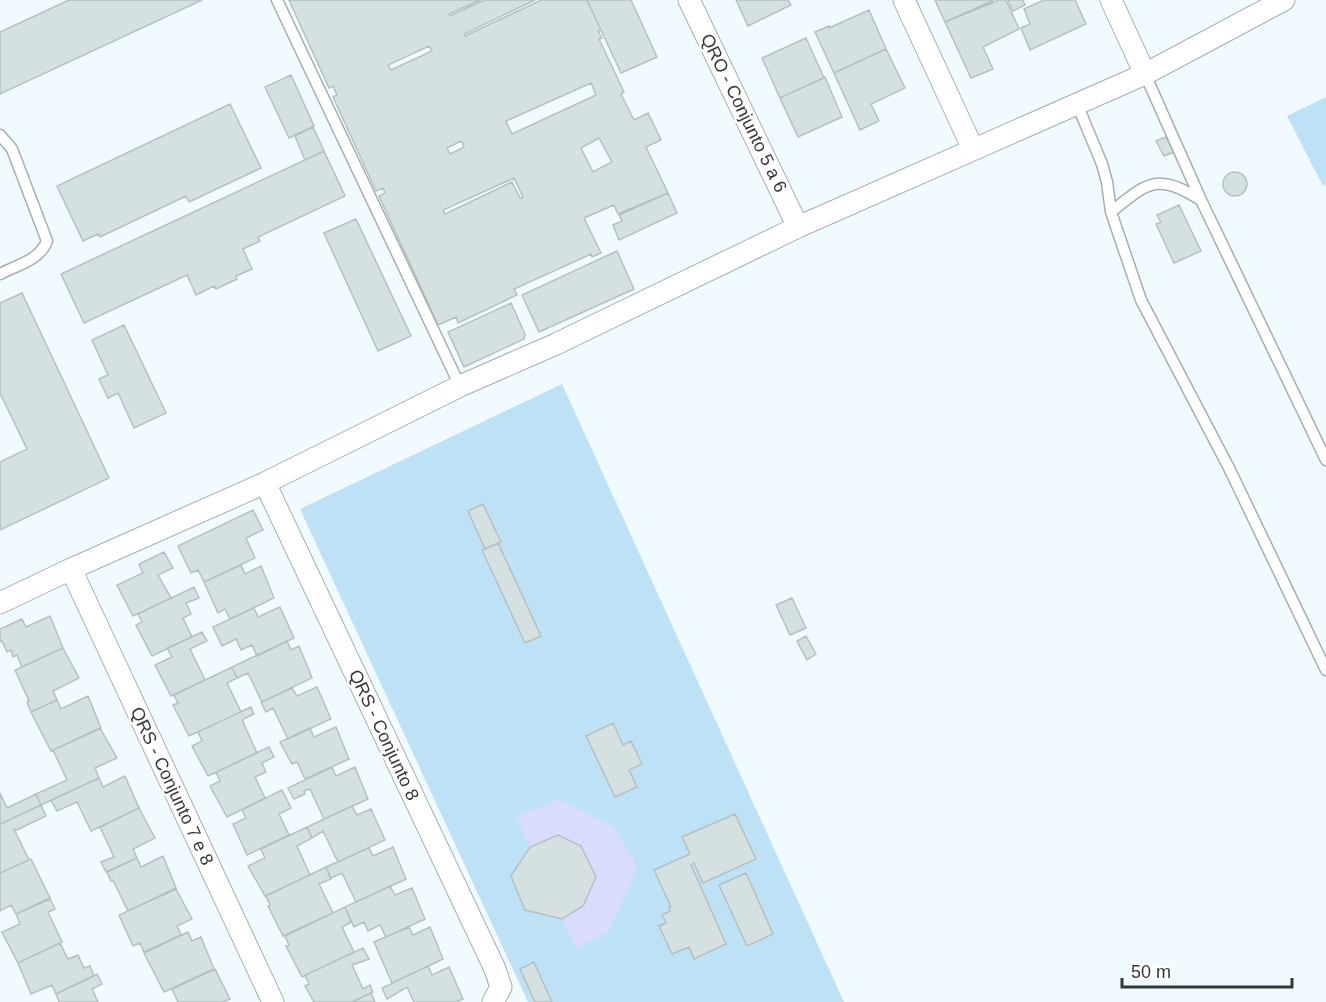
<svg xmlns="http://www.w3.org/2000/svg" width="1326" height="1002" viewBox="0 0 1326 1002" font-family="Arial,sans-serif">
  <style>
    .green { fill: #bee2f5 }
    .water { fill: #dadcfe }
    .building { fill: #d5e0e1; stroke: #b5c0c1; stroke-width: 1.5; fill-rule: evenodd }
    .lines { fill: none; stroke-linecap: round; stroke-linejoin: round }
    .service-casing { stroke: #a6aeb3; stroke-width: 13 }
    .minor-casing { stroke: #a6aeb3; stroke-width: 23 }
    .service { stroke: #fff; stroke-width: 10 }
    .minor { stroke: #fff; stroke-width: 21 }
    .labels { text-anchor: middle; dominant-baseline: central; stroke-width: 5; stroke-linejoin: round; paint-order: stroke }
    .street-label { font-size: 18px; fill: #35383a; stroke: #fff }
  </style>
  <rect width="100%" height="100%" fill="#f0faff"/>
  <path class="green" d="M1326 97V184L1323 186 1287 116Z
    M562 384 844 1002H528L300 509Z"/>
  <path class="water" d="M559 799 613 826 638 867 608 932 577 948 562 919 583 906 596 877 581 846 558 836 530 847 516 817Z"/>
  <path class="building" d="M69 0H202L0 94V32Z
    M289 0H480L449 14 450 16 484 0H535L464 34 465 36 541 0H587L601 30 598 31 602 38 599 39 624 92 621 94 634 120 648 113 661 140 646 147 668 193 618 214 614 205 584 218 601 253 592 257 591 254 514 289 517 295 458 323 456 317 438 325 379 196 385 193 383 188 376 191 333 97 337 95 333 86 329 88ZM429 46 432 51 391 70 388 65ZM591 83 596 95 512 134 506 121ZM599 138 612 162 593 172 581 148ZM459 142H462L464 147 450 154 447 148ZM514 178 523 197 520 198 512 182 445 214 443 210Z
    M587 0H631L657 57 621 73Z
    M736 0H788L791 5 748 26Z
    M935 0H994L945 22Z
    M999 0H1006L1019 29 983 47 993 69 971 78 945 22Z
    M1008 0H1023L1025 5 1013 11Z
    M1044 0H1075L1086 24 1030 50 1021 28 1030 24 1024 9Z
    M869 10 886 49 834 73 815 32 829 26V28Z
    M806 38 824 78 780 98 762 58Z
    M886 49 905 88 871 104 879 121 860 130 834 73Z
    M291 75 314 126 289 138 265 87Z
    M825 77 842 117 798 137 780 98Z
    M230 104 261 168 189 202 186 196 100 237 98 234 83 241 57 186Z
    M313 127 324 151 305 160 295 136Z
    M1166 137 1174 152 1164 156 1156 141Z
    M324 151 345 196 258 237 260 241 243 249 252 269 236 276 237 279 216 289 214 286 196 295 187 275 84 323 61 274Z
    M1223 184a12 12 0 1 1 24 0a12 12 0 1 1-24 0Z
    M668 193 677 213 619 240 613 225 622 221 619 215Z
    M1179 205 1201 251 1174 263 1156 224 1161 222 1157 215Z
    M356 219 411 336 378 351 324 233Z
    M617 251 634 289 539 332 522 295Z
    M22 293 109 478 0 530V462L27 449 0 393V303Z
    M511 303 525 334 524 339 464 367 448 332Z
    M124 325 166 413 134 428 118 393 108 398 99 379 108 375 92 340Z
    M483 504 501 542 485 549 468 511Z
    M253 510 263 530 246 538 255 558 204 582 198 570 191 573 178 546Z
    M498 543 541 636 525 643 482 550Z
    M164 552 173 568 158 575 171 598 133 616 117 585 143 573 139 564Z
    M241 565 245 574 261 566 274 598 230 619 225 609 218 613 204 582Z
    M194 587 199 598 186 603 191 614 183 618 192 637 152 656 136 625 142 622 138 614Z
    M792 598 806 628 790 635 776 605Z
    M280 607 294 638 257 656 252 645 241 650 236 639 222 646 213 627 254 608 258 617Z
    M50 616 63 648 22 667 17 655 13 657 11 650 7 652 2 641 0 642V629L22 619 26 627Z
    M202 632 207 641 190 649 205 680 171 696 155 665 172 657 167 648Z
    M806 636 816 654 807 660 797 641Z
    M287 641 291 650 299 646 312 678 262 702 248 673 237 678 232 667Z
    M63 648 79 678 53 691 57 700 31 712 27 702 29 701 15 670Z
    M232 667 237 678 227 683 241 712 189 736 173 705 178 703 174 695Z
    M317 687 331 719 288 739 273 708 266 712 261 702 292 688 297 696Z
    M88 696 101 728 51 751 31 712 57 700 61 709Z
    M251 707 254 714 243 719V722L257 753 208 776 192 746 202 741 198 732Z
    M613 723 623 745 631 741 642 764 629 770 637 787 615 797 586 736Z
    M336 727 349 759 305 779 297 762 292 764 280 742 310 728 314 737Z
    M100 728 117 758 95 768 99 778 41 805 36 794 67 780 53 750Z
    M269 747 274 757 262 763 266 772 255 777 265 798 227 817 210 786 220 781 216 772Z
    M332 767 336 776 355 767 368 799 324 819 310 789 304 791 305 794 294 799 288 788Z
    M125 776 139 808 91 831 77 802 57 811 51 800 99 778 103 787Z
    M282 790 291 808 279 814 289 835 247 855 233 824 246 818 242 810Z
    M0 793 7 808 36 794 41 805 0 824Z
    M41 805 46 816 17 830 14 829 29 860 0 873V824Z
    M352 806 357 815 371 809 385 840 338 862 323 831 312 838 307 827Z
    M139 808 155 838 133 849 137 858 106 872 101 862 114 857 100 827Z
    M735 814 756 859 703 883 694 863 691 865 726 944 694 959 689 947 672 954 659 926 666 923 662 915 670 911 669 907H671L654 870 690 854 682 837Z
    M307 827 312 838 297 846 310 875 265 896 248 866 265 858 261 849Z
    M558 835 581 846 596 877 583 906 562 919 525 910 511 876 530 847Z
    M393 847 406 879 356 902 342 873 331 878 326 867 369 848 373 856Z
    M163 856 176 888 128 911 113 880 111 881 107 872 137 858 141 867Z
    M31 859 50 898 16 914 11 905 0 911V873Z
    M326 867 331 879 319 884 333 913 283 936 268 906 270 905 266 896Z
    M746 873 773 934 747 946 719 885Z
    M390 886 395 895 412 888 425 919 386 937 380 925 368 931 364 922 354 927 345 907Z
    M176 889 192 919 177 926 181 935 144 952 140 943 133 946 119 915Z
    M50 899 55 909 48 912 62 942 18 963 2 932 20 924 16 914Z
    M345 907 351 922 342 927 354 952 302 977 286 946 289 945 285 936Z
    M409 927 413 935 430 927 443 959 392 983 374 942Z
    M188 932 192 941 201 937 214 969 164 992 144 953Z
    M60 943 68 959 78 955 84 968 90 966 94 976 56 994 52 985 31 994 18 963Z
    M363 948 369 959 352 965 363 989 370 985 373 992 352 1002H314L305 986 309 984 305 975Z
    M534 962 541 978 552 1002H535L520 969Z
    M428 966 432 975 449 967 463 999 456 1002H414L407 987 387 999 382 988Z
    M215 969 230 999 223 1002H178L172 989Z
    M97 974 102 984 92 989 98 1002H59L56 994Z
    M371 993 375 1002H352Z"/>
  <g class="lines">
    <g class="service-casing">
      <path id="service" d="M277 0 460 386
        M1145 74 1201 200 1326 460
        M1077 104 1102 164 1107 182 1111 212 1141 300 1229 468 1326 670
        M0 135 12 149 47 241C40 260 17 265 0 274
        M1111 212C1149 181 1157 173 1201 200"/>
    </g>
    <g class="minor-casing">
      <path id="minor" d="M689 0 798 227
        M904 0 973 149
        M1111 0 1145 74
        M265 483 495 969 501 987 493 1002
        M71 569 273 1002
        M0 603 71 569 265 483 460 386 556 344 798 227 1145 74 1284 0"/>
    </g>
    <use href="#service" class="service"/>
    <use href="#minor" class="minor"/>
  </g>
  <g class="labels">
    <g class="street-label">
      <text transform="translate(744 113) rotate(64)">QRO - Conjunto 5 a 6</text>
      <text transform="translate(384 735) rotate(65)">QRS - Conjunto 8</text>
      <text transform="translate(172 786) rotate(65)">QRS - Conjunto 7 e 8</text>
    </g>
  </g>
  <path d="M1122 978v9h170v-9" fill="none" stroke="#35383a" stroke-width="3"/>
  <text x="1131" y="978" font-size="18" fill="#35383a" stroke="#ffffff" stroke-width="4.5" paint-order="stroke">50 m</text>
</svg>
